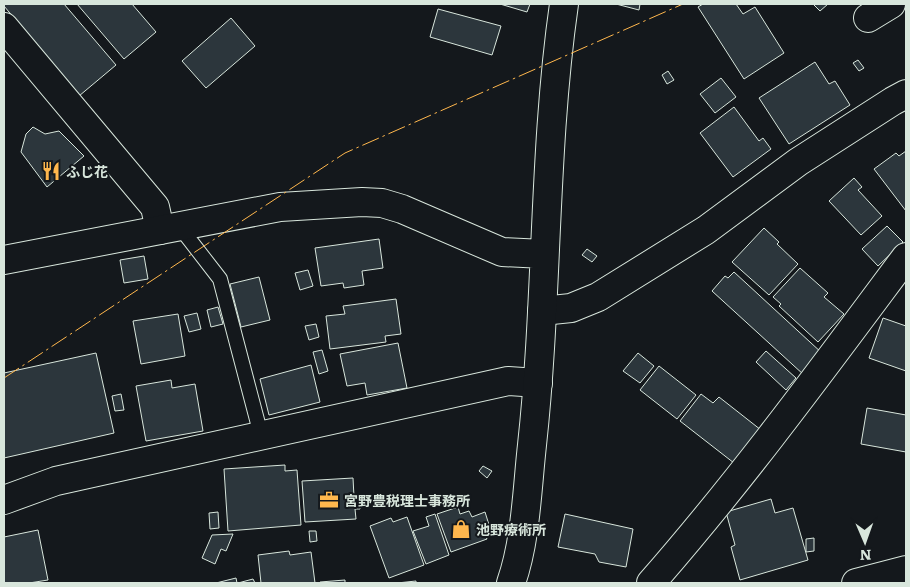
<svg xmlns="http://www.w3.org/2000/svg" width="910" height="587" viewBox="0 0 910 587" font-family="Literata,'Noto Sans JP',serif">
  <style>
    .building { fill: #2c363c; stroke: #d8e6dc }
    .lines { fill: none; stroke-linecap: round; stroke-linejoin: round }
    .lane-casing { stroke: #d8e6dc; stroke-width: 16 }
    .street-casing { stroke: #d8e6dc; stroke-width: 30 }
    .secondary-casing { stroke: #d8e6dc; stroke-width: 30 }
    .primary-casing { stroke: #d8e6dc; stroke-width: 30 }
    .lane { stroke: #14181c; stroke-width: 14 }
    .street { stroke: #14181c; stroke-width: 28 }
    .secondary { stroke: #14181c; stroke-width: 28 }
    .primary { stroke: #14181c; stroke-width: 28 }
    .power { stroke: #ffb74d; stroke-width: 1; stroke-dasharray: 18 4 2.5 4; stroke-linecap: butt }
    .labels { text-anchor: middle; dominant-baseline: central; stroke-width: 4; stroke-linejoin: round; paint-order: stroke }
    .poi-label { font-size: 14px; font-weight: bold; fill: #d8e6dc; stroke: #14181c; text-anchor: start }
  </style>
  <rect width="100%" height="100%" fill="#14181c"/>
  <path class="building" d="M4 4H64L116 65 79 96 4 6Z
    M77 4H132L156 32 124 59Z
    M500 4H530L527 12Z
    M616 4H640L639 10Z
    M703 4H736L743 14 755 7 784 53 744 79 698 7Z
    M813 4H828L820 11Z
    M438 9 501 26 492 55 430 37Z
    M231 18 255 46 206 88 182 61Z
    M858 60 864 68 859 71 853 63Z
    M815 62 829 84 835 81 850 105 789 144 759 98Z
    M668 71 674 80 667 84 662 75Z
    M721 78 736 97 715 113 700 94Z
    M734 107 759 141 763 138 771 149 733 177 700 133Z
    M33 127 45 134 59 131 84 156 47 187 21 152 26 134Z
    M906 151V211L874 169 896 153 899 156Z
    M854 178 862 187 858 190 882 216 861 235 829 201Z
    M887 226 903 242 878 266 862 249Z
    M764 228 779 242 777 244 798 264 769 295 732 262Z
    M379 239 383 268 362 271 364 285 344 288 343 283 321 286 315 248Z
    M587 249 597 256 592 262 582 255Z
    M144 256 148 279 124 283 120 260Z
    M800 268 828 293 824 297 844 314 818 342 779 306 781 304 773 297Z
    M308 270 313 286 300 290 295 273Z
    M734 272 823 354 804 375 712 291 725 276 728 278Z
    M259 277 270 320 241 327 230 284Z
    M396 299 401 334 385 336 386 342 330 349 326 316 345 314 343 306Z
    M218 307 223 324 211 327 207 310Z
    M197 313 201 329 189 332 184 316Z
    M178 314 185 356 141 364 133 321Z
    M883 318 906 326V371L869 358Z
    M316 324 319 337 309 340 305 326Z
    M398 343 407 388 367 395 365 383 347 386 340 354Z
    M322 350 328 371 319 374 313 352Z
    M766 351 796 378 786 390 756 362Z
    M96 353 114 433 4 458V373Z
    M638 353 654 366 640 383 623 371Z
    M311 365 320 402 269 415 260 379Z
    M659 366 696 395 677 419 640 390Z
    M171 380 172 388 195 384 203 431 146 441 136 386Z
    M121 394 124 410 115 411 112 396Z
    M701 394 713 403 719 397 761 430 734 463 680 421Z
    M867 408 906 415V452L861 444Z
    M285 465V471L297 470 301 525 228 531 224 469Z
    M483 466 492 471 487 478 479 471Z
    M353 478 354 497H359L360 509H355L356 519 305 522 302 481Z
    M771 499 775 513 793 508 808 560 740 580 731 547 735 545 726 512Z
    M458 507 460 514 469 511 472 517 485 512 490 528 483 530 487 539 451 552 437 514Z
    M218 512 219 528 210 529 209 513Z
    M435 514 449 555 426 564 413 531 429 526 426 517Z
    M565 514 633 529 626 567 599 562 595 554 558 547Z
    M407 517 424 565 389 578 370 526 391 518 393 522Z
    M38 530 48 580 29 583H4V537Z
    M309 531H316L317 541 310 542Z
    M233 534 226 551 221 549 215 564 202 558 212 535Z
    M814 538V551L806 552V539Z
    M289 551 290 555 311 552 315 583H261L258 555Z
    M236 578 237 583H216Z
    M253 579 255 583H238Z
    M345 580V583H320V582Z
    M416 581V583H397Z"/>
  <g class="lines">
    <g class="lane-casing">
      <path id="lane" d="M179 226 220 279 261 435"/>
    </g>
    <g class="street-casing">
      <path id="street" d="M868 18 891 4
        M4 27 155 207 160 230
        M542 311 571 308 598 297 706 230 798 162 893 101 906 94
        M4 500 56 481 74 477 508 381 538 383
        M651 583C742 479 824 367 906 257"/>
    </g>
    <g class="secondary-casing">
      <path id="secondary" d="M4 260 280 207 362 202 382 203 402 209 502 252 544 254
        M511 583C526 540 527 490 532 445 548 299 543 150 564 4"/>
    </g>
    <g class="primary-casing">
      <path id="primary" d="M856 583 906 570"/>
    </g>
    <use href="#lane" class="lane"/>
    <use href="#street" class="street"/>
    <use href="#secondary" class="secondary"/>
    <use href="#primary" class="primary"/>
    <path class="power" d="M4 378 345 153 683 4"/>
  </g>
  <defs>
    <g id="restaurant-bare" transform="scale(1.5)"><path d="M-5-6h1v4h1v-4h1v4h1v-4h1v5L-1.5 .5V6h-2V.5L-5-1ZM5-6V6H3V1.5H1.5Q1.5-4 5-6Z" fill="#ffb74d" stroke="#14181c" stroke-width="2.5" paint-order="stroke"/></g>
    <g id="office-bare" transform="scale(1.5)"><path d="M-6-3h4V-5.5h4V-3h4V5H-6ZM-1-4.5V-3h2v-1.5ZM-6 0V1H6V0Z" fill="#ffb74d" stroke="#14181c" stroke-width="2.5" paint-order="stroke"/></g>
    <g id="shop-bare" transform="scale(1.5)"><path d="M-5-2.5h2.3a2.7 3.5 0 0 1 5.4 0H5L5.5 6h-11ZM-1.5-2.5h3a1.5 2.3 0 0 0-3 0Z" fill="#ffb74d" stroke="#14181c" stroke-width="2.5" paint-order="stroke"/></g>
  </defs>
  <g fill-rule="evenodd">
    <use href="#restaurant-bare" x="51" y="171"/>
    <use href="#office-bare" x="329" y="500"/>
    <use href="#shop-bare" x="461" y="529"/>
  </g>
  <g class="labels">
    <g class="poi-label">
      <text x="66" y="171">ふじ花</text>
      <text x="344" y="500">宮野豊税理士事務所</text>
      <text x="476" y="529">池野療術所</text>
    </g>
  </g>
  <rect width="910" height="587" fill="none" stroke="#d8e6dc" stroke-width="10"/>
  <g transform="translate(865 542) rotate(178)" stroke="#14181c" stroke-width="4" paint-order="stroke">
  <path d="M0-4L9 19L0 12L-9 19Z" fill="#d8e6dc"/>
  <text y="-8" font-size="14" font-weight="bold" text-anchor="middle" fill="#d8e6dc">N</text>
  </g>
</svg>
